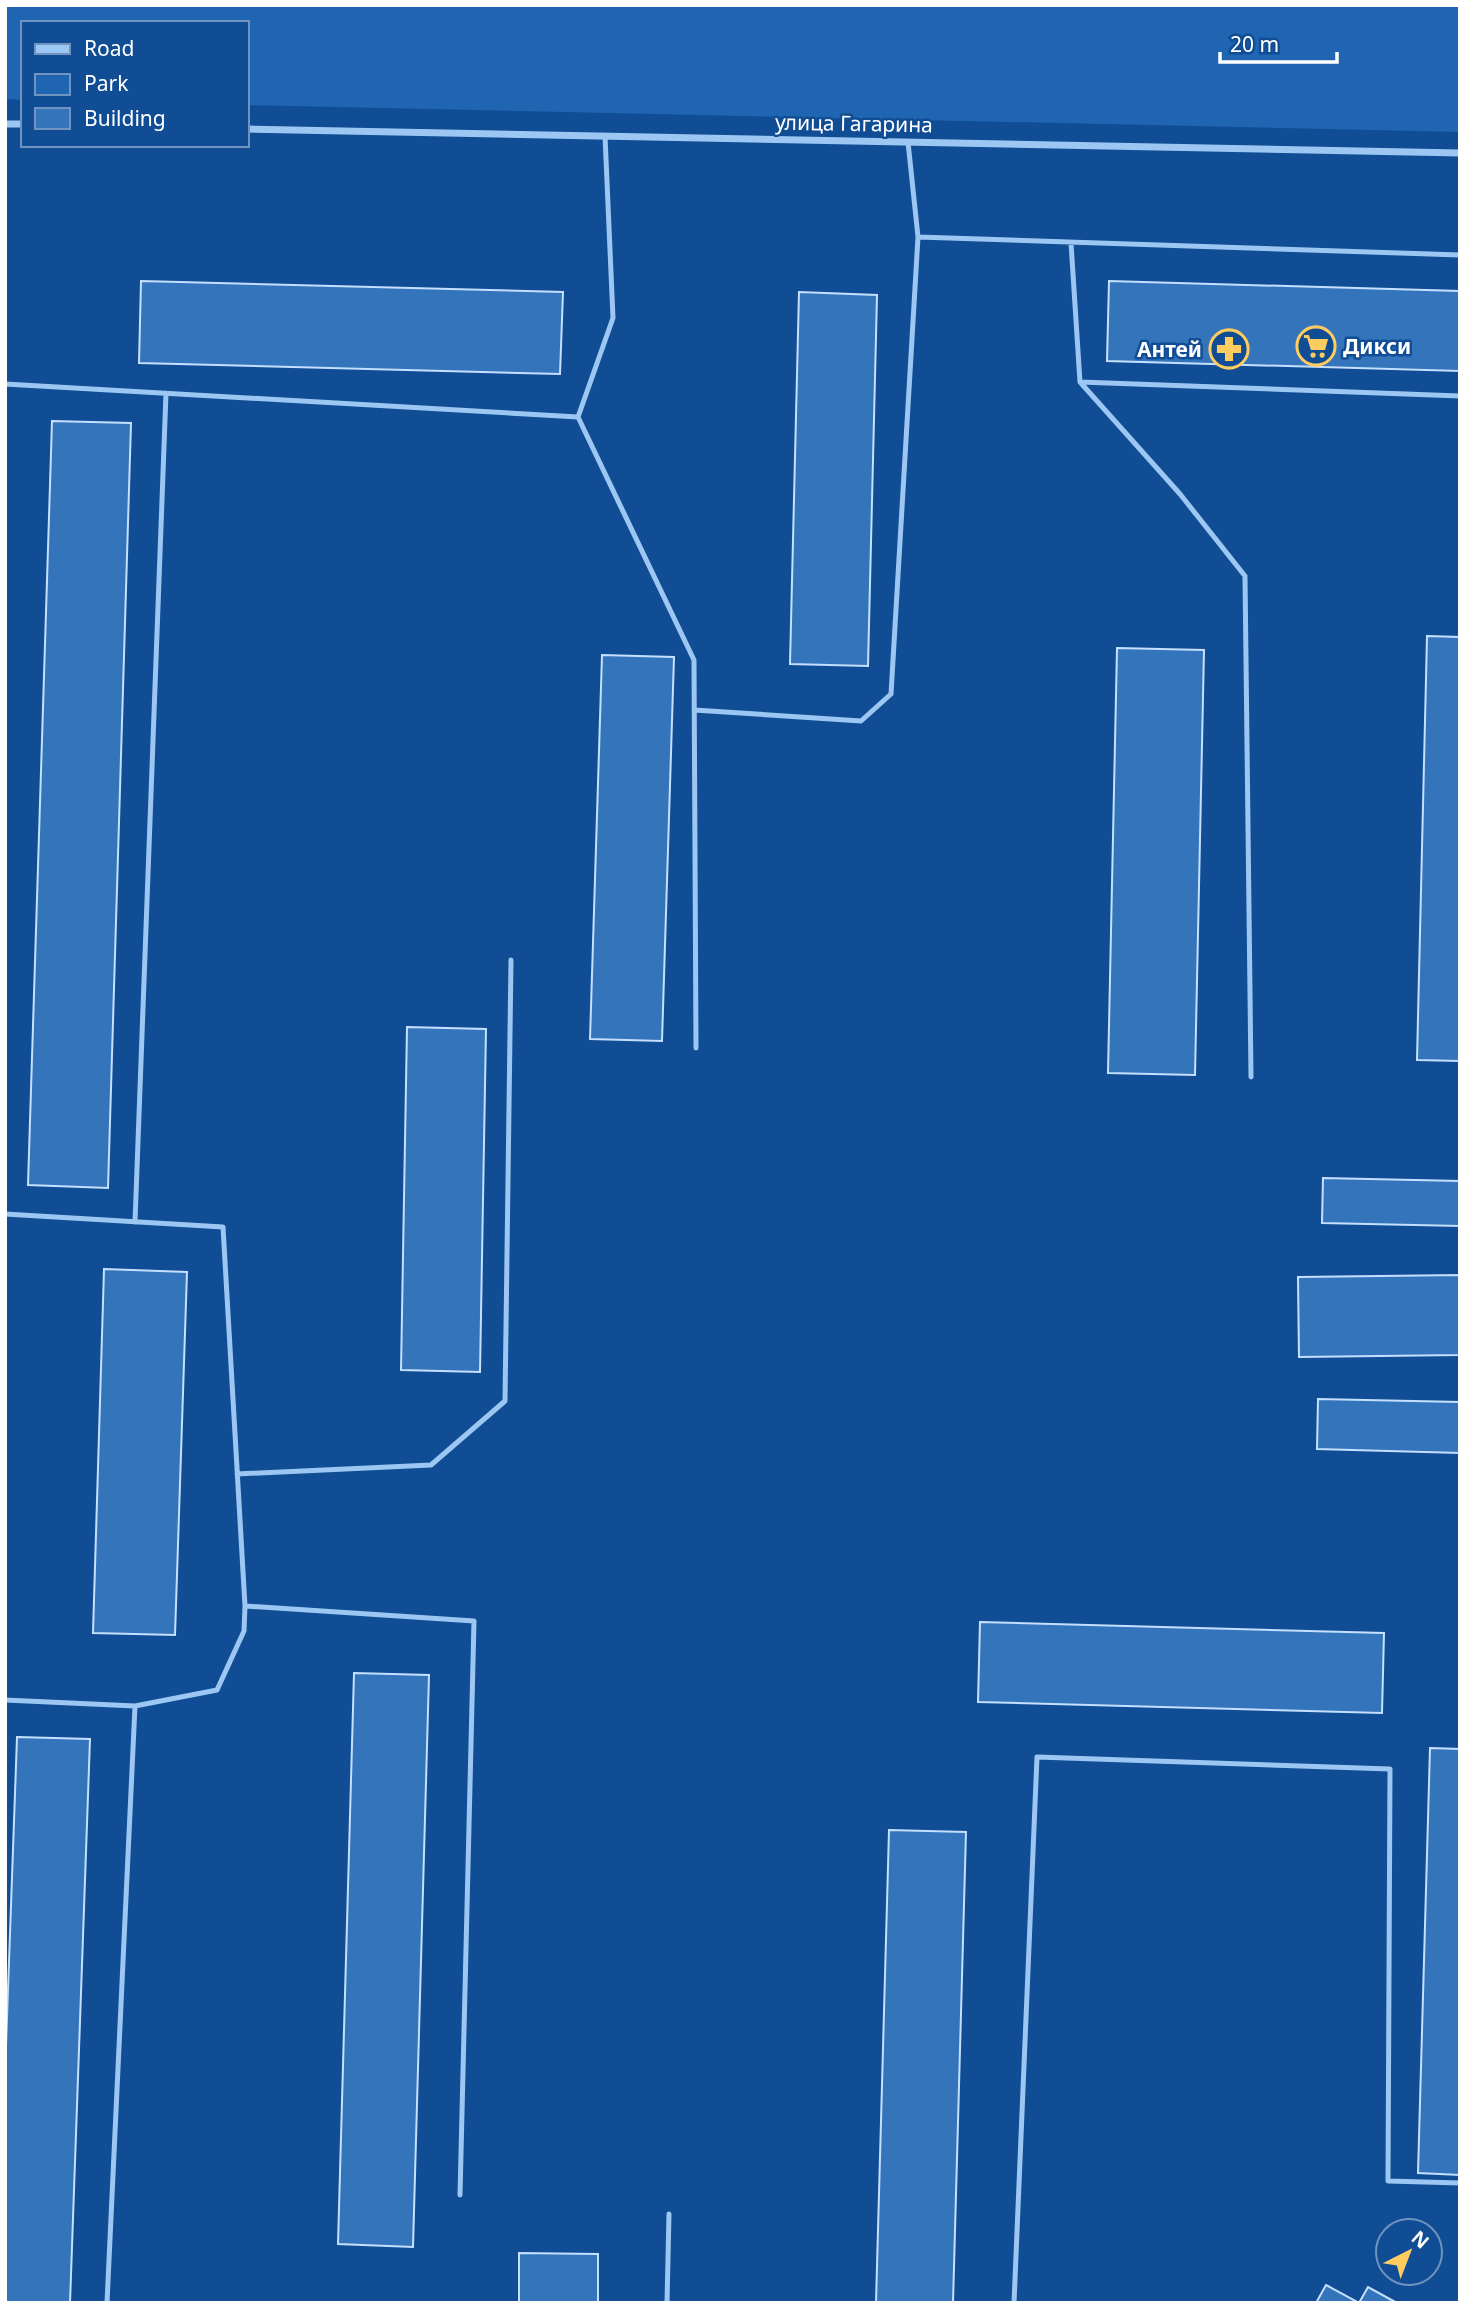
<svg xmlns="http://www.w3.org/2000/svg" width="1465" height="2308" viewBox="0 0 1465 2308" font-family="'Noto Sans',sans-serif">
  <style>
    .green { fill: #1f65b1 }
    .building { fill: #3474bb; stroke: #c5e0fe; stroke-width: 2 }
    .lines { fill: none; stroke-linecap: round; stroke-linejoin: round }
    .lane { stroke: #9dc7f3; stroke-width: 5 }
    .street { stroke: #9dc7f3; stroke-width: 7 }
    .labels { text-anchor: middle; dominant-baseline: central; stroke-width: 5; stroke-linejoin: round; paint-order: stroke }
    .street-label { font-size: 21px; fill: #fff; stroke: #104d94 }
    .poi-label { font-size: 21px; font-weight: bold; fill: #fff; stroke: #104d94; text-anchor: start }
  </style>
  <rect width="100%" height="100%" fill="#104d94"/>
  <path class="green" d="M5 5H1460V132L247 105V23H23V100L5 99Z"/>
  <path class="building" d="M141 281 563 292 560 374 139 363Z
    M1109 281 1460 291V371L1107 361Z
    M799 292 877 295 868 666 790 664Z
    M52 421 131 423 108 1188 28 1185Z
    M1427 636 1460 637V1061L1417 1060Z
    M1117 648 1204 650 1195 1075 1108 1073Z
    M602 655 674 657 662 1041 590 1039Z
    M407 1027 486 1029 480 1372 401 1370Z
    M1323 1178 1460 1181V1226L1322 1223Z
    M104 1269 187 1272 175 1635 93 1633Z
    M1460 1275V1355L1299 1357 1298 1277Z
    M1318 1399 1460 1402V1453L1317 1449Z
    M980 1622 1384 1633 1382 1713 978 1702Z
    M354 1673 429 1675 413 2247 338 2244Z
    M17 1737 90 1739 70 2303H5V2074Z
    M1430 1748 1460 1749V2175L1418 2173Z
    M889 1830 966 1832 953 2303H876Z
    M519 2253 598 2254V2303H519Z
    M1326 2285 1359 2303 1368 2287 1397 2303H1316Z"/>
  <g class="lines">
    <path class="lane" d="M908 142 918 237 1460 255
      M1071 243 1080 382 1180 494 1245 576 1251 1077
      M1080 382 1460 396
      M5 384 578 417 694 660 696 1048
      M578 417 613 318 605 136
      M694 710 861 721 891 694 918 237
      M5 1214 223 1227 245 1606 474 1621 460 2195
      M135 1222 166 393
      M237 1474 431 1465 505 1401 511 960
      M5 1700 135 1706 107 2303
      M135 1706 217 1690 244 1631 245 1606
      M667 2303 669 2214
      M1014 2303 1037 1757 1390 1769 1388 2181 1460 2183"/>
    <path class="street" d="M5 124H23
      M247 129 1460 153"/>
  </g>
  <defs>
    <g id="supermarket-ring" transform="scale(2.0125)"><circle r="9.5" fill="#104d94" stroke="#ffcc60" stroke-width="1.5"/><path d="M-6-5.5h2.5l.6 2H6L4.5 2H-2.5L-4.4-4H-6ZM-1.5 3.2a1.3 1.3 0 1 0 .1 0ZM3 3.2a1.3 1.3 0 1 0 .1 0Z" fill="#ffcc60"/></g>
    <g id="pharmacy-ring" transform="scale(2.0125)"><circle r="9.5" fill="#104d94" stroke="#ffcc60" stroke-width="1.5"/><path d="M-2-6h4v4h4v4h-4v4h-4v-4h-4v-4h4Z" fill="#ffcc60"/></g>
  </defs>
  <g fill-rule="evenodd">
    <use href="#supermarket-ring" x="1316" y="346"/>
    <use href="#pharmacy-ring" x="1229" y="349"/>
  </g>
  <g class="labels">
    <g class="street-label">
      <text transform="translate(854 123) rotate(1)">улица Гагарина</text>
    </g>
    <g class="poi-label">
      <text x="1343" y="346">Дикси</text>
      <text x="1202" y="349" text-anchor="end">Антей</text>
    </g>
  </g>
  <rect width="1465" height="2308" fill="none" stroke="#ffffff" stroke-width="14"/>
  <rect x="21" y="21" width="228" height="126" fill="#104d94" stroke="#7094bf" stroke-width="2"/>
  <rect x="35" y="44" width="35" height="10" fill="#9dc7f3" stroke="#7094bf" stroke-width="2"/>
  <text x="84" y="56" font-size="21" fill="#ffffff">Road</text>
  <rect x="35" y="74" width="35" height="21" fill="#1f65b1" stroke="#7094bf" stroke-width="2"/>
  <text x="84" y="91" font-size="21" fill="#ffffff">Park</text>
  <rect x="35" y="108" width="35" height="21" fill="#3474bb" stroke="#7094bf" stroke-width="2"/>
  <text x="84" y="126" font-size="21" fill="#ffffff">Building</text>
  <g transform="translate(1409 2252) rotate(42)"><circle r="33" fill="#104d94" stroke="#7094bf" stroke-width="2"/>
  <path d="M0-5L12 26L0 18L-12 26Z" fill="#ffcc60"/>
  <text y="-10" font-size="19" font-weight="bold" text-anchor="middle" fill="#ffffff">N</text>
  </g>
  <path d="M1220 52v10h117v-10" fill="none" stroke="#ffffff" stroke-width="3.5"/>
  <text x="1230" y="52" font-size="21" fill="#ffffff" stroke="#104d94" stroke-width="5" paint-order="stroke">20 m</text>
</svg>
